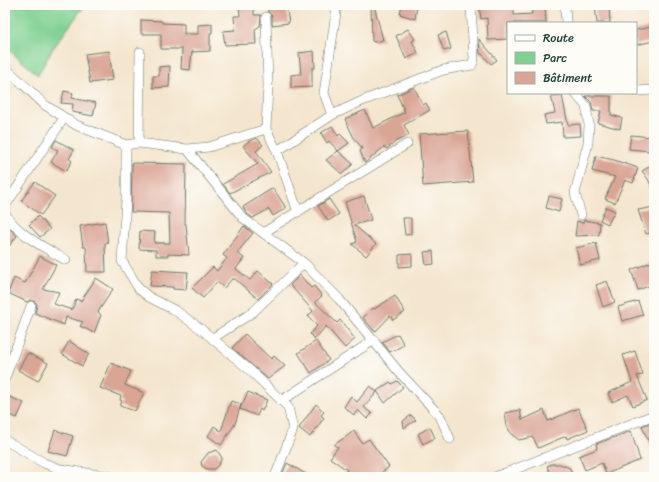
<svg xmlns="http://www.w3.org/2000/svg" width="659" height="482" viewBox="0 0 659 482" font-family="Sriracha,sans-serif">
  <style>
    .green { fill: #7fd091; stroke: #4f8662 }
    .building { fill: #daa595 }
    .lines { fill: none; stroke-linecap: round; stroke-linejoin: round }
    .minor-casing { stroke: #6a786a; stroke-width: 10 }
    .minor { stroke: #fff; stroke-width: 9 }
  </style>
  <rect width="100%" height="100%" fill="#fdfcf7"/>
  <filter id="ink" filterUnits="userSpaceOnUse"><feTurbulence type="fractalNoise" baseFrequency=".025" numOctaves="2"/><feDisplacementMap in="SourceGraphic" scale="8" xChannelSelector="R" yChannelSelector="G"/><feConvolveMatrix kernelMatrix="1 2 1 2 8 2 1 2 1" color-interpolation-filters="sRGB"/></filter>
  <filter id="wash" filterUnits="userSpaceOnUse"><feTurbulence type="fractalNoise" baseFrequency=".012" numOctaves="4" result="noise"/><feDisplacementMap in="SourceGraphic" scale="16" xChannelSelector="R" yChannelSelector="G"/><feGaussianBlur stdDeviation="0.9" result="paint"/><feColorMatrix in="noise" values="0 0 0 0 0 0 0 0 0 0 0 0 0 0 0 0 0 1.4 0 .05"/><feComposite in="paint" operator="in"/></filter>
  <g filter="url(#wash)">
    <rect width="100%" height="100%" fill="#f4e6ce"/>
    <path class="green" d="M5 5H85L52 50 38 75 5 47V19L9 12Z"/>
    <g id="blocks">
      <path class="building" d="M239 5H254V15H261L260 26 255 29 256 44 225 45 223 31 235 30 234 16H240Z
        M268 5H286L289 23 272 25V16L268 12Z
        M371 5H374L383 40 375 42 372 41Z
        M402 5H417L415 19 400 14Z
        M479 5H514V15L532 14 531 5H545L546 23H508V39L488 40 487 18 481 19Z
        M595 5H609L610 23H597Z
        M141 20 162 21V23L184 24V34H198V25L212 24V33H210V51L192 52 190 70 181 69 182 49H161V34H141Z
        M651 27 653 41 636 45V30Z
        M408 29 415 39 412 41 418 53 406 59 396 36Z
        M446 32 451 49 444 51 438 35Z
        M479 39 497 60 491 64 482 54H480Z
        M109 51 113 80 90 83 85 54Z
        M314 51 315 68H312V87L291 88V75L301 74 299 53Z
        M170 66 169 87 153 88V76H159V67Z
        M414 87 423 105 426 103 430 110 404 125 409 135 395 142 387 149 384 147 365 163 360 151 362 148 354 138 345 119 365 110 373 128 405 112 397 95Z
        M64 91 73 93 72 98 96 103 93 116 72 112 73 104 61 103Z
        M562 95 568 125 580 124 581 136 563 137 562 122 546 124 544 115 555 113 551 96Z
        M585 96H611V115L622 118 620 129 598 123 601 111H593L591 102Z
        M332 126 338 136 340 134 349 143 338 151 329 141 327 143 321 133Z
        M468 131 473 182 423 186 419 134Z
        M631 135 651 137 650 151 629 149Z
        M257 138 263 145 256 151 271 172 230 193 223 184 258 164 243 146 249 141Z
        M56 140 74 150 69 159 72 161 66 171 51 162 58 150 52 147Z
        M338 151 353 164 342 174 326 160Z
        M596 156 614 160 638 168 633 183 625 180 615 203 605 199 615 177 592 171Z
        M132 163 186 164 185 224H186L189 255 168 254V256H156V250L139 249 140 231 155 232 154 243H170L169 213 131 212Z
        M654 164V192L648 179 642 171Z
        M35 182 55 196 41 215 21 201Z
        M273 188 286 208 273 216 269 209 253 218 247 214 243 207Z
        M364 196 371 220 354 225 376 244 366 256 352 244 357 242 345 202Z
        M549 196 562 199 559 212 546 208Z
        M329 199 339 214 328 221 318 206Z
        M606 207 615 211 608 224 600 220Z
        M654 207V232L646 234 638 210Z
        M38 216 50 229 40 237 29 225Z
        M403 218H411V234L405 235Z
        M584 220 600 223 599 235 575 236 577 221 583 223Z
        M105 222 108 243H105L106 272H87L86 247H83L80 226Z
        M5 224 17 236 5 251Z
        M244 226 253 233 237 253 244 258 236 269 250 280 258 271 273 284 258 299 235 279H232L224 288 217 282 203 298 192 288 213 267 217 271 227 258 223 255Z
        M596 243 600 260 580 265 576 248Z
        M433 251 434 264 426 265 424 252Z
        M412 254V266L399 267V255Z
        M40 256 56 265 43 289 59 292 54 304 72 310 76 299 81 301 96 278 113 289 98 312 101 315 94 333 80 326 83 322 66 317 64 325 35 313 37 305 35 302 30 300 27 302 8 293 14 278 25 283Z
        M654 261V284L638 290 631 270Z
        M152 270 188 272 186 290 173 289V287L150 286Z
        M300 275 311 288 314 286 322 296 315 302 337 323 340 320 355 339 345 348 326 326 315 339 310 334 317 326 308 316 313 311 290 285Z
        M607 281 615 302 603 307 596 285Z
        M395 296 405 312 393 320 390 316 375 332 363 318 373 308 374 309Z
        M638 301 643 315 622 321 618 307Z
        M245 334 271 359 274 356 285 366 268 379 232 348Z
        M398 334 404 345 390 352 382 342Z
        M69 341 89 354 82 366 62 354Z
        M316 341 329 360 311 373 298 353Z
        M635 351 643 375 637 376 647 400 633 406 628 395 612 402 608 393 632 382 623 355Z
        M28 353 48 363 38 381 18 370Z
        M111 363 131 371 125 385 144 393 135 411 120 406 122 401 120 400 121 396 100 388Z
        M397 381 403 387 385 403 377 391 390 382 392 384Z
        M370 386 377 392 364 407 372 414 367 419 358 410 354 415 344 407 351 396 357 402Z
        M248 392 267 400 262 411 260 409 257 416 240 409Z
        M7 396 24 403 17 418 5 413V401Z
        M231 401 241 404 235 424 221 445 208 436 214 426 221 431Z
        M316 404 324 412 321 415 324 418 310 437 299 428Z
        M578 408 588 430 567 439 566 436 538 448 533 437 519 440 511 434 507 426 505 413 520 410 522 420 544 410 548 421Z
        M411 415 416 420 404 428 403 421Z
        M654 421V454L642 426Z
        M430 427 435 438 423 444 418 434Z
        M55 430 73 436 67 456 48 451Z
        M354 431 362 443 369 439 389 467 376 477H342L347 470 330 458 338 447 334 445Z
        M631 431 640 460 606 474 602 463 585 470 579 456 597 449 596 444Z
        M217 450 222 458 219 464 214 469H207L202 466 201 462 208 453Z
        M287 463 311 477H281Z
        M552 464H560L570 468 573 477H552L547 466Z"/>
    </g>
  </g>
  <g filter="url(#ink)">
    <use href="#blocks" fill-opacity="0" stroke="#6a786a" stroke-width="1"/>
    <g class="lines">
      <g class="minor-casing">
        <path id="minor" d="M565 5 566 23
          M266 17 268 85 266 129 277 151 298 212
          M5 67 45 105 76 125 126 145 139 143 187 149 209 147 266 129
          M636 91 654 90
          M575 93 586 106 589 125 588 143 575 193 581 215
          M332 115 324 93 336 13
          M139 143 140 52
          M126 145V200L122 261 139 289 149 297 176 311 201 329 251 371 288 407 293 429 275 477
          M187 149 243 218 304 263 339 299 399 372 440 416 450 439
          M277 151 332 115 362 101 443 70 472 65 474 59 471 5
          M5 206 64 118
          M5 214C19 235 45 248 66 260
          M263 233 407 144
          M213 338 253 312 304 263
          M5 378 31 306
          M281 401 374 340
          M5 440 44 463 60 469 113 477
          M495 477 654 415"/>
      </g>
      <use href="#minor" class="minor"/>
    </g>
  </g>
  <rect width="659" height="482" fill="none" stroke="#fdfcf7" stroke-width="20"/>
  <rect x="507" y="22" width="130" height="72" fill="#fdfcf7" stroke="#a4b0a9"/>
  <rect x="515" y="35" width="20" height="6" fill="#ffffff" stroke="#a4b0a9"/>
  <text x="543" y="42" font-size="12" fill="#1f3d34">Route</text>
  <rect x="515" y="52" width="20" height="12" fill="#7fd091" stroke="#a4b0a9"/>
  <text x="543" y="62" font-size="12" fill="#1f3d34">Parc</text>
  <rect x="515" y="72" width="20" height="12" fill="#daa595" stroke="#a4b0a9"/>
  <text x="543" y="82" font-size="12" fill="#1f3d34">Bâtiment</text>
</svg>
